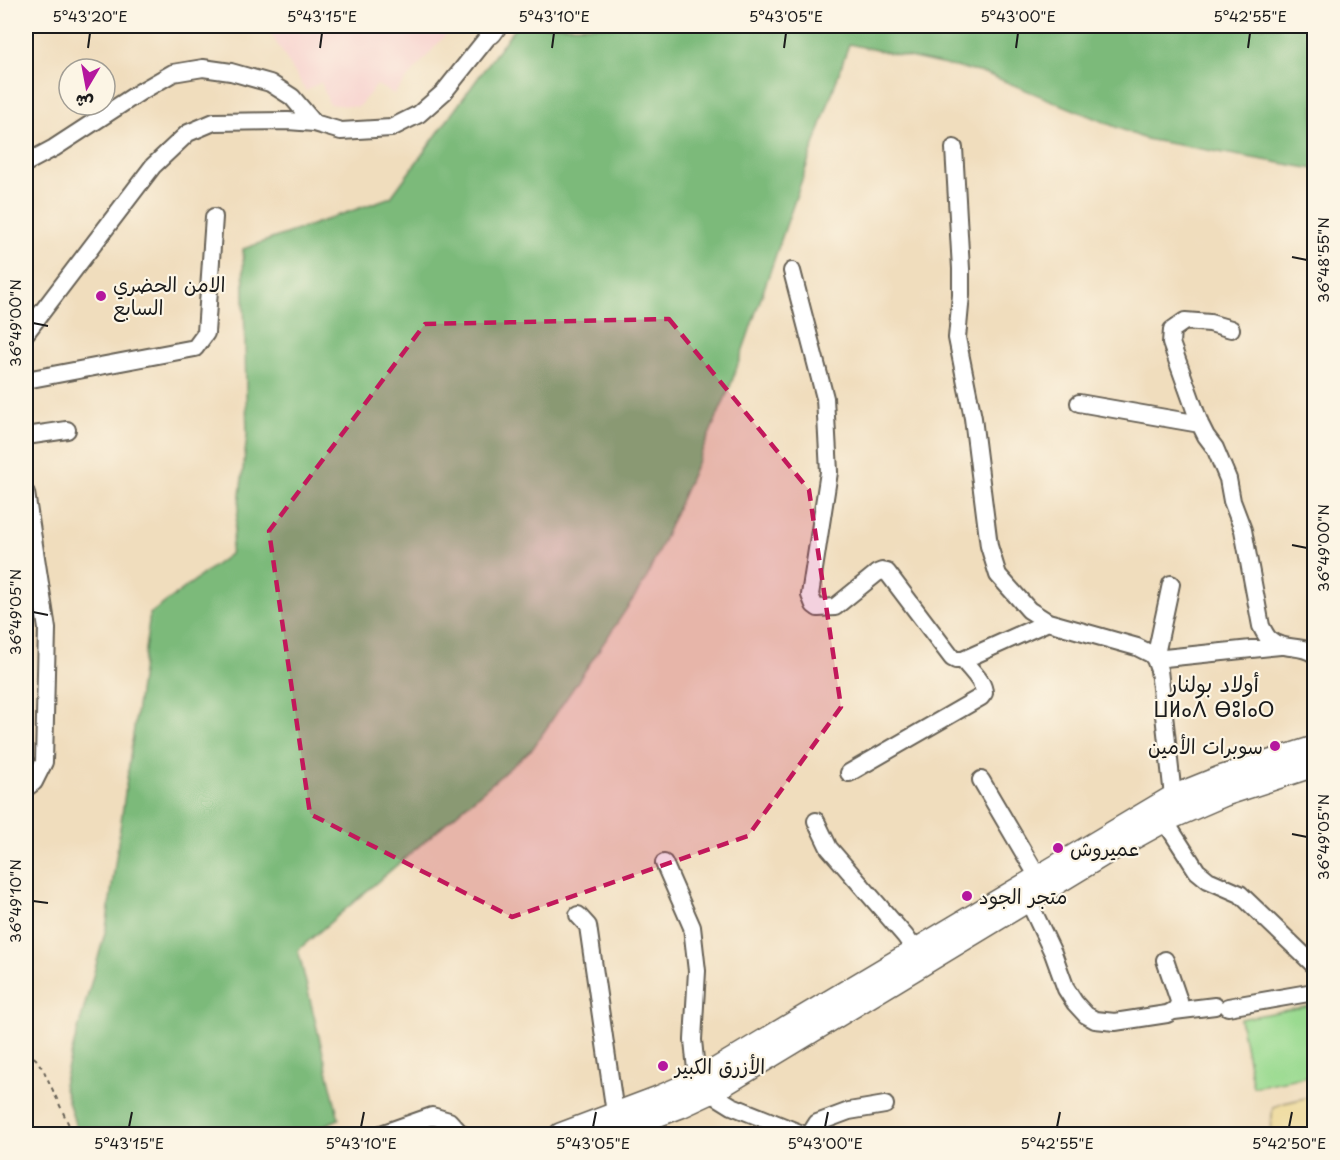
<svg xmlns="http://www.w3.org/2000/svg" width="1340" height="1160" viewBox="0 0 1340 1160" font-family="'Playpen Sans','Playpen Sans Arabic','Noto Sans Tifinagh',sans-serif">
  <style>
    .built { fill: #f7d0cd }
    .green { fill: #9ada90; stroke: #5b7b56; stroke-width: 1.5 }
    .forest { fill: #7bba7a; stroke: #4c6b4b; stroke-width: 1.5 }
    .sand { fill: #eeda9e; stroke: #857b5d; stroke-width: 1.5 }
    .lines { fill: none; stroke-linecap: round; stroke-linejoin: round }
    .minor-casing { stroke: #666054; stroke-width: 20 }
    .major-casing { stroke: #666054; stroke-width: 24 }
    .path { stroke: #666054; stroke-width: 2; stroke-dasharray: 4.5 4.5; stroke-linecap: butt }
    .minor { stroke: #fff; stroke-width: 16 }
    .major { stroke: #fff; stroke-width: 21 }
    .marked { fill: #c2185b; fill-opacity: 0.2; stroke: #c2185b; stroke-width: 4.5; stroke-dasharray: 12 8; stroke-linejoin: round }
    .ticks { fill: none; stroke: #1c1c1c; stroke-width: 2 }
    .poi-dot { fill: #b5179e; stroke: #fcf5e5; stroke-width: 2 }
    .labels { text-anchor: middle; dominant-baseline: central; stroke-width: 4.5; stroke-linejoin: round; paint-order: stroke }
    .poi-label { font-size: 20px; fill: #1c1c1c; stroke: #fcf5e5; text-anchor: start }
    .quarter-label { font-size: 22px; fill: #1c1c1c; stroke: #fcf5e5 }
    .neatline { fill: none; stroke: #1c1c1c; stroke-width: 2 }
    .ticks-label { font-size: 15px; text-anchor: middle; fill: #1c1c1c }
  </style>
  <rect width="100%" height="100%" fill="#fcf5e5"/>
  <filter id="ink" filterUnits="userSpaceOnUse"><feTurbulence type="fractalNoise" baseFrequency=".0167" numOctaves="2"/><feDisplacementMap in="SourceGraphic" scale="12" xChannelSelector="R" yChannelSelector="G"/><feConvolveMatrix kernelMatrix="1 2 1 2 8 2 1 2 1" color-interpolation-filters="sRGB"/></filter>
  <filter id="wash" filterUnits="userSpaceOnUse"><feTurbulence type="fractalNoise" baseFrequency=".008" numOctaves="4" result="noise"/><feDisplacementMap in="SourceGraphic" scale="24" xChannelSelector="R" yChannelSelector="G"/><feGaussianBlur stdDeviation="1.35" result="paint"/><feColorMatrix in="noise" values="0 0 0 0 0 0 0 0 0 0 0 0 0 0 0 0 0 1.4 0 .05"/><feComposite in="paint" operator="in"/></filter>
  <g filter="url(#wash)">
    <rect width="100%" height="100%" fill="#f0ddbd"/>
    <path class="built" d="M266 26H453L394 94 377 85 358 107 329 104 321 82 306 91Z"/>
    <path class="green" d="M1314 1005V1075L1253 1087 1240 1019Z"/>
    <path class="forest" d="M516 26H1314V169L1145 139 987 74 849 44 730 387 646 580 533 748 298 950 339 1119 304 1134H78L63 1084 106 929 150 614 230 554 238 512 247 436 243 249 391 197Z"/>
    <path class="sand" d="M1314 1096V1134H1270L1273 1107 1284 1103Z"/>
  </g>
  <g filter="url(#ink)">
    <g class="lines">
      <g class="minor-casing">
        <path id="minor" d="M954 148 961 269V295L957 338 973 418 989 546 998 575 1029 610 1048 622 1137 647 1151 654 1155 659 1159 670 1173 796
          M26 163 54 148 140 92 173 73 203 68 231 72 270 83 292 97 314 123
          M792 271 825 398 829 472 810 595 814 605 818 608 835 607 877 573 882 571 887 572 952 658 956 660H963C970 670 984 681 984 693L981 697 849 773
          M1231 329 1210 323 1185 321 1172 330 1171 343 1200 424 1206 436 1215 448 1228 479 1232 501 1243 530 1261 626C1263 630 1266 636 1269 639 1282 651 1301 644 1314 654
          M26 333 153 166 188 133 214 122 288 121 314 123 341 131 391 128 419 114 444 92 491 33 483 26
          M26 380 195 348 206 333 214 217
          M1079 403 1200 424
          M26 436 67 430
          M26 493 47 629 44 762 34 782 26 788
          M1171 584 1155 659 1280 646
          M963 660 1048 622
          M981 780 1038 877
          M816 821 829 848 905 936 915 950
          M1165 821 1197 871 1208 880 1240 894 1314 965
          M664 863 692 927 697 971 693 1040 697 1080 711 1093 732 1106 802 1134
          M1028 900 1053 953 1066 989 1075 1003 1086 1015 1095 1020 1115 1022 1167 1014C1174 1011 1178 1009 1179 1001L1165 960
          M578 915 588 926 615 1113
          M1228 1007 1314 992
          M1174 1011 1215 1006
          M381 1134 432 1116 449 1121 461 1134
          M810 1134 817 1123 849 1111 885 1105"/>
      </g>
      <g class="major-casing">
        <path id="major" d="M491 33 496 26
          M560 1134 658 1097 697 1080 1173 796 1220 777 1314 747
          M609 1134 681 1107 711 1093 1107 853 1165 821 1225 795 1314 766"/>
      </g>
      <path class="path" d="M26 1052 36 1059 44 1071 73 1134"/>
      <use href="#minor" class="minor"/>
      <use href="#major" class="major"/>
    </g>
  </g>
  <path class="marked" d="M669 319 809 490 841 707 748 836 512 917 310 814 269 531 425 324Z"/>
  <path class="ticks" d="M88 48 90 33M320 48 322 33M552 48 554 33M784 48 786 33M1016 48 1018 33M1248 48 1250 33M1292 257 1307 260M33 323 48 326M1292 545 1307 548M33 612 48 615M1292 834 1307 837M33 901 48 903M129 1127 132 1112M361 1127 364 1112M593 1127 596 1112M825 1127 828 1112M1057 1127 1060 1112M1289 1127 1292 1112"/>
  <g class="poi-dot">
    <circle cx="101" cy="296" r="6"/>
    <circle cx="1275" cy="746" r="6"/>
    <circle cx="1058" cy="848" r="6"/>
    <circle cx="967" cy="896" r="6"/>
    <circle cx="663" cy="1066" r="6"/>
  </g>
  <g class="labels">
    <g class="poi-label">
      <text x="113" y="284">الامن الحضري<tspan x="113" dy="23">السابع</tspan></text>
      <text x="1263" y="746" text-anchor="end">سوبرات الأمين</text>
      <text x="1070" y="848">عميروش</text>
      <text x="979" y="896">متجر الجود</text>
      <text x="675" y="1066">الأزرق الكبير</text>
    </g>
    <g class="quarter-label">
      <text x="1214" y="682">أولاد بولنار<tspan x="1214" dy="25">ⵡⵍⴰⴷ ⴱⵓⵏⴰⵔ</tspan></text>
    </g>
  </g>
  <rect width="1340" height="1160" fill="none" stroke="#fcf5e5" stroke-width="66"/>
  <g transform="translate(87 87) rotate(190)"><circle r="28" fill="#fcf5e5" stroke="#a29e95" stroke-width="1.5"/>
  <path d="M0-4.5L10 22L0 15L-10 22Z" fill="#b5179e"/>
  <text y="-9" font-size="16" font-weight="bold" text-anchor="middle" fill="#1c1c1c">ش</text>
  </g>
  <rect x="33" y="33" width="1274" height="1094" class="neatline"/>
  <g class="ticks-label">
    <text x="90" y="22">5°43'20"E</text>
    <text x="322" y="22">5°43'15"E</text>
    <text x="554" y="22">5°43'10"E</text>
    <text x="786" y="22">5°43'05"E</text>
    <text x="1018" y="22">5°43'00"E</text>
    <text x="1250" y="22">5°42'55"E</text>
    <text transform="translate(1324 260) rotate(-90)" y="5">36°48'55"N</text>
    <text transform="translate(16 323) rotate(-90)" y="5">36°49'00"N</text>
    <text transform="translate(1324 548) rotate(-90)" y="5">36°49'00"N</text>
    <text transform="translate(16 612) rotate(-90)" y="5">36°49'05"N</text>
    <text transform="translate(1324 837) rotate(-90)" y="5">36°49'05"N</text>
    <text transform="translate(16 901) rotate(-90)" y="5">36°49'10"N</text>
    <text x="129" y="1149">5°43'15"E</text>
    <text x="361" y="1149">5°43'10"E</text>
    <text x="593" y="1149">5°43'05"E</text>
    <text x="825" y="1149">5°43'00"E</text>
    <text x="1057" y="1149">5°42'55"E</text>
    <text x="1289" y="1149">5°42'50"E</text>
  </g>
</svg>
